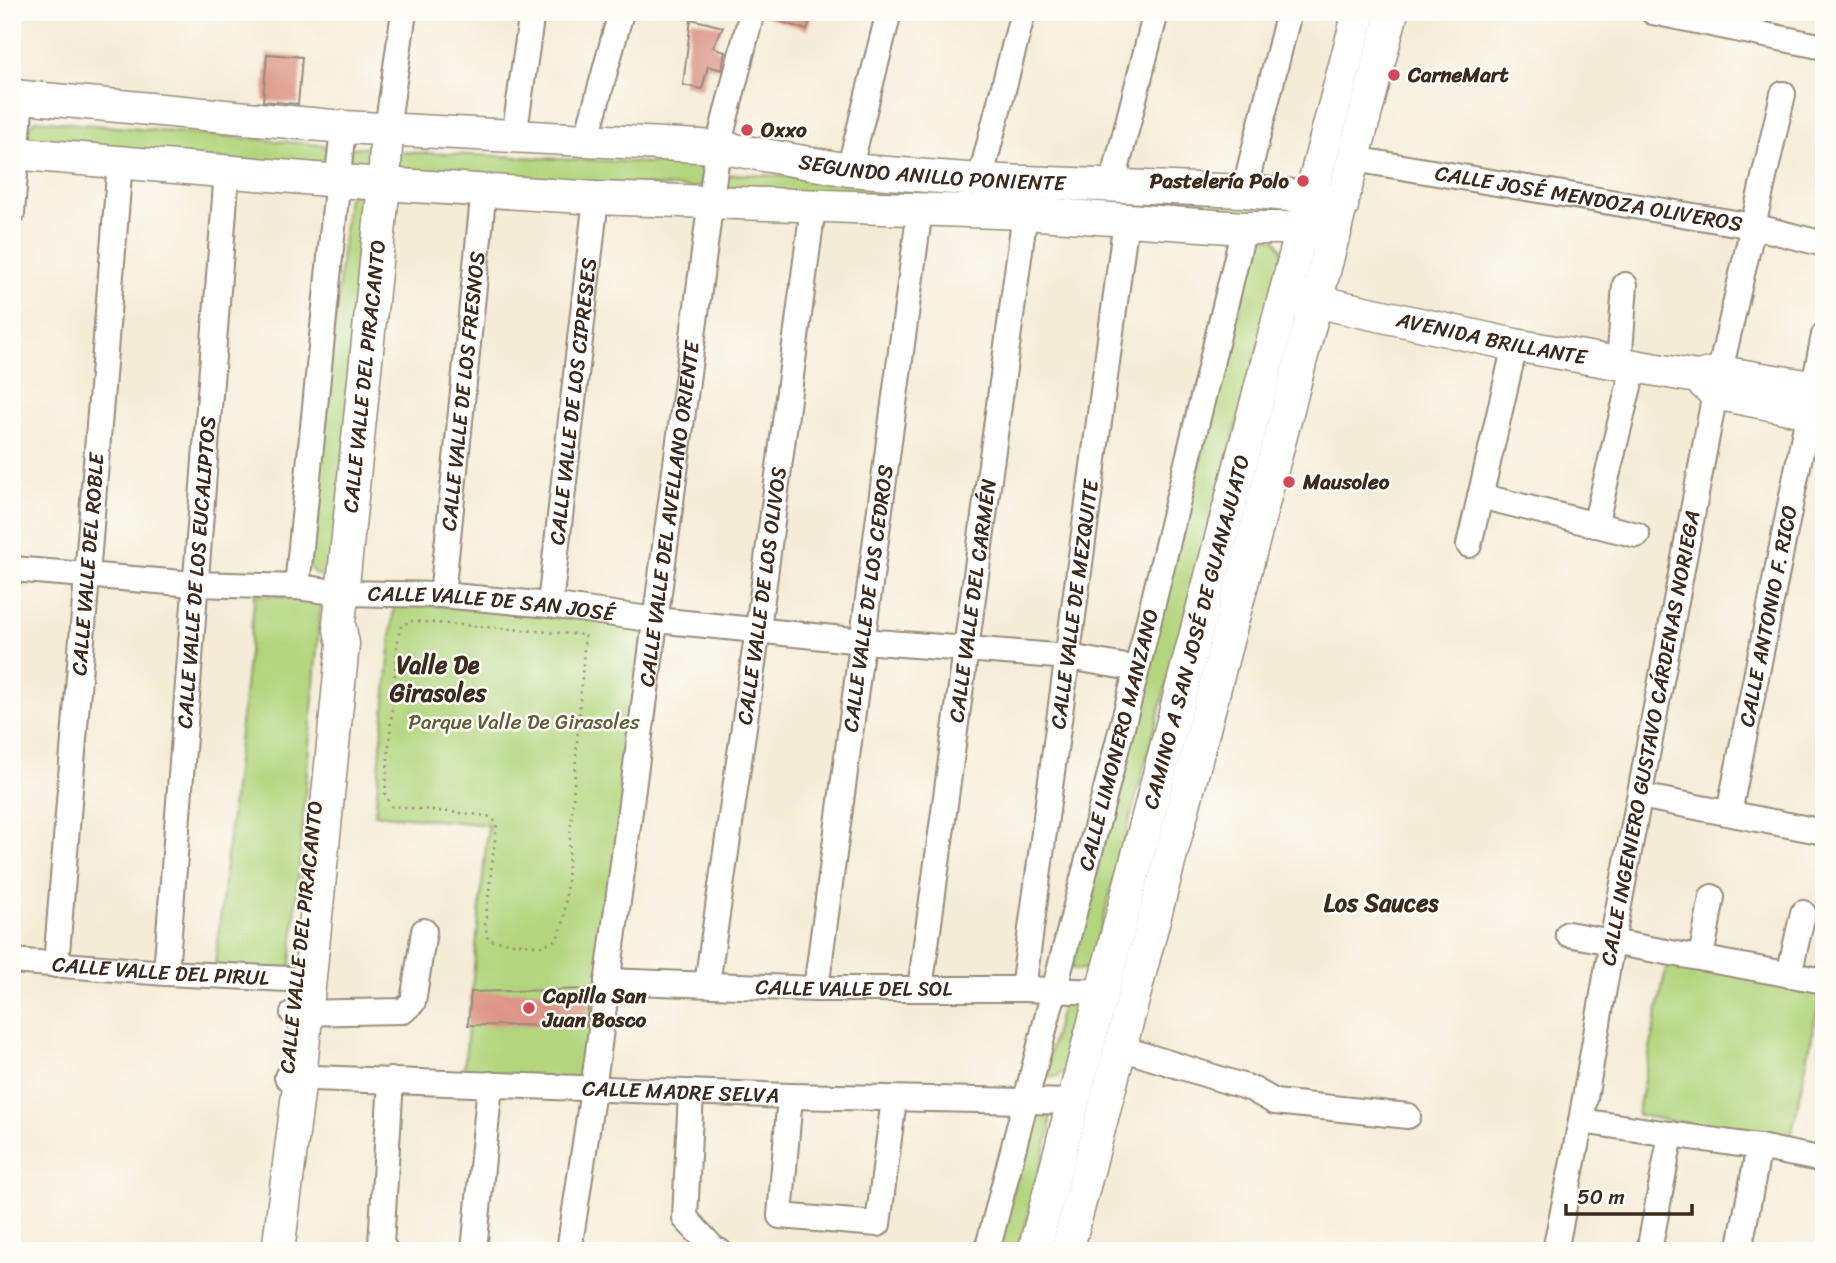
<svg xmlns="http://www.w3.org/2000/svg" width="1836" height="1263" viewBox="0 0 1836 1263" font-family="Sriracha,sans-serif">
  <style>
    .green { fill: #b3d57e; stroke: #77804e; stroke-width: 2 }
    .building { fill: #dc9586 }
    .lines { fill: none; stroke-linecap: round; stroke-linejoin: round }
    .minor-casing { stroke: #988b7a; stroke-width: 28 }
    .major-casing { stroke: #988b7a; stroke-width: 35 }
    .path { stroke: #988b7a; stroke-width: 2.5; stroke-dasharray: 2 5; stroke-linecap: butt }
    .minor { stroke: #fff; stroke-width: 24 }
    .major { stroke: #fff; stroke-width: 32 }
    .poi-dot { fill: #d1495b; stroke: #fdfcf7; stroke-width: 2.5 }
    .labels { text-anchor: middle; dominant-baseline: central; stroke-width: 5; stroke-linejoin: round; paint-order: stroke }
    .poi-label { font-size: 21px; font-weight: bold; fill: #3b2a1e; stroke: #fdfcf7; text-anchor: start }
    .street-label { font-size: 21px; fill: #3b2a1e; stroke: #fdfcf7 }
    .park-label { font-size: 21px; fill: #5f5d3b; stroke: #fdfcf7 }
    .quarter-label { font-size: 24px; font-weight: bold; fill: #3b2a1e; stroke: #fdfcf7 }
  </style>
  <rect width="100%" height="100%" fill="#fdfcf7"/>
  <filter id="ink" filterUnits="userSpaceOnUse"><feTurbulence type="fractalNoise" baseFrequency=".0143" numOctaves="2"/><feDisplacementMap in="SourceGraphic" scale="14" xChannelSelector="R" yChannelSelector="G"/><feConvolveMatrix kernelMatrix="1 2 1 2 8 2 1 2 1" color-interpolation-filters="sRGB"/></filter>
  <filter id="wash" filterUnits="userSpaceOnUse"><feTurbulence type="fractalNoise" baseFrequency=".00686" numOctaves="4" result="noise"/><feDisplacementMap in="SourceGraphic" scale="28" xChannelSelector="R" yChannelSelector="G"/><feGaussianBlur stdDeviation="1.57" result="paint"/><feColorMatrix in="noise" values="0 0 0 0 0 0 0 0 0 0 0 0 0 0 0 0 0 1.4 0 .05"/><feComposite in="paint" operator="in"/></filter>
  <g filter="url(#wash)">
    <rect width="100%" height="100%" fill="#f4ecd7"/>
    <path class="green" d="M36 120 323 145 329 153 328 161 322 168 34 143 27 136V128Z
      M356 147 373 149 370 170 354 169 348 162 352 149Z
      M403 152 697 165 704 169 702 185 696 188 395 173V155Z
      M737 174 1262 196 1296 204 1291 222 721 193 725 176Z
      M372 189 336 559 328 574 321 576 314 573 309 567 348 196Z
      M1262 238 1276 239 1283 252 1279 268 1092 960 1085 969 1075 970 1071 967 1256 244Z
      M255 594 321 600 290 978 214 975Z
      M394 603 647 622 590 1085 463 1079 488 825 375 814Z
      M1669 953 1823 983 1790 1142 1637 1115Z
      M1063 1000H1076L1080 1009 1066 1070C1059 1076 1054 1079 1044 1077Z
      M1034 1107 1050 1112V1129L1019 1251H997Z"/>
    <g id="blocks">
      <path class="building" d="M766 12H813L807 30 766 17Z
        M691 19 723 27 713 47 725 52 722 70 708 66 702 89 683 85Z
        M267 54 302 57 298 104 263 101Z
        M590 989 586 1026 468 1025 471 992Z"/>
    </g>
  </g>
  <g filter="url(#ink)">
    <use href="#blocks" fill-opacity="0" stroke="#988b7a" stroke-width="2"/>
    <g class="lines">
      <g class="minor-casing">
        <g id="minor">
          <path d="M1653 12 1824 47"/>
          <path d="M387 129 404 12"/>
          <path d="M514 137 532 12"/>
          <path d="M586 141 621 12"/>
          <path id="s1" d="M1354 159 1753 226 1824 244"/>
          <path d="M849 170 889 12"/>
          <path d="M980 180 1023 12"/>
          <path d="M1112 186 1156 12"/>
          <path d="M1244 191 1289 12"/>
          <path d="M12 213 21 97"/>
          <path d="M1619 364 1625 285"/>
          <path d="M1480 496 1637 535"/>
          <path d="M1595 525 1634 366"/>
          <path d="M1469 545 1515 345"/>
          <path id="s2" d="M12 569 194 584 297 587 343 593 442 595 550 605 656 620 863 641 1069 657 1137 669"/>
          <path d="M297 587 343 127"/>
          <path id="s3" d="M442 595 484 189"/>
          <path id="s4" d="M550 605 596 198"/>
          <path d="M1640 796 1824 832"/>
          <path id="s5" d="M1729 813 1824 335"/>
          <path d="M1568 934 1824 981"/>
          <path d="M1701 958 1712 897"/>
          <path id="s6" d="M12 961 166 973 309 980"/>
          <path id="s7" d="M56 965 120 162"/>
          <path id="s8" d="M166 973 227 171"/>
          <path d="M1789 975 1803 913"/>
          <path id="s9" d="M607 981 816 989H1023L1102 992"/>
          <path id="s10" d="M707 984 758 629 813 207"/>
          <path id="s11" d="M816 989 920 209"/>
          <path id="s12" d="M920 989 1025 213"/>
          <path id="s13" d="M1023 989 1126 220"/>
          <path d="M293 1013 403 1011 413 1002 424 931"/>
          <path d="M1121 1048 1252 1089 1275 1102 1408 1116"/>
          <path id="s14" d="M287 1077 790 1096 1074 1102"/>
          <path d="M691 1092 685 1218 713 1248 719 1251"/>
          <path d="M790 1096 780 1216 878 1224 894 1099"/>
          <path d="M1581 1121 1759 1147 1824 1160"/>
          <path d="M386 1251 381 1244 391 1080"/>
          <path d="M474 1251 490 1084"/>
          <path id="s15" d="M569 1251 593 1090 718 147 752 12"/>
          <path id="s16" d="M987 1251 1137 669 1244 228"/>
          <path id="s17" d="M1555 1251 1581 1121 1612 942 1715 393 1783 94"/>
          <path d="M1649 1251 1671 1134"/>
          <path d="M1739 1251 1759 1147"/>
        </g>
      </g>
      <g class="major-casing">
        <g id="major">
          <path id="s18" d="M12 96 343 127 718 147 849 170 980 180 1244 191 1311 197 1342 206"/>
          <path d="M12 153 339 181 596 198 1025 213 1244 228H1303L1335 233"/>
          <path id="s19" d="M1296 297 1515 345 1697 377 1720 372 1824 389"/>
          <path d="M1697 377 1715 393 1824 415"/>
          <path id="s20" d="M278 1251 300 1078 343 644 339 624 384 184 387 129"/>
          <path id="s21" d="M1034 1251 1359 12"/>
          <path d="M1067 1251 1392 12"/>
        </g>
      </g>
      <path class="path" d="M411 621 585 635 564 921 557 939 541 946 488 940 485 924 497 823 488 816 391 806 385 794 398 637 401 626Z"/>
      <use href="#minor" class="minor"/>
      <use href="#major" class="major"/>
    </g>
  </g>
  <g class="poi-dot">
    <circle cx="1394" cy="75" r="7"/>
    <circle cx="747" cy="130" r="7"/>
    <circle cx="1303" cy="181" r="7"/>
    <circle cx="1289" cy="482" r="7"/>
    <circle cx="529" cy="1008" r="7"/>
  </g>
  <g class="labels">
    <g class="poi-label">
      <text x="1408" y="75">CarneMart</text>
      <text x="761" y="130">Oxxo</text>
      <text x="1289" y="181" text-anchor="end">Pastelería Polo</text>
      <text x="1303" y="482">Mausoleo</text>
      <text x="543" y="996">Capilla San<tspan x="543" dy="24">Juan Bosco</tspan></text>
    </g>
    <g class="street-label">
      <text stroke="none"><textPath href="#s18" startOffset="924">SEGUNDO ANILLO PONIENTE</textPath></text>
      <text stroke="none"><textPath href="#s1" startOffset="238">CALLE JOSÉ MENDOZA OLIVEROS</textPath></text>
      <text stroke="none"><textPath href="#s19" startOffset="200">AVENIDA BRILLANTE</textPath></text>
      <text stroke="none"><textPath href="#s20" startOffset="880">CALLE VALLE DEL PIRACANTO</textPath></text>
      <text stroke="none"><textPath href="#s3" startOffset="205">CALLE VALLE DE LOS FRESNOS</textPath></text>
      <text stroke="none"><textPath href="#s4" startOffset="205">CALLE VALLE DE LOS CIPRESES</textPath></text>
      <text stroke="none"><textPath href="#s15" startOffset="744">CALLE VALLE DEL AVELLANO ORIENTE</textPath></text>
      <text stroke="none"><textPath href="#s7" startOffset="402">CALLE VALLE DEL ROBLE</textPath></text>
      <text stroke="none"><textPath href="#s8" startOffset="402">CALLE VALLE DE LOS EUCALIPTOS</textPath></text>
      <text stroke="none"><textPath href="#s10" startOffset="392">CALLE VALLE DE LOS OLIVOS</textPath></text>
      <text stroke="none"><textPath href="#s11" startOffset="394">CALLE VALLE DE LOS CEDROS</textPath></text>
      <text stroke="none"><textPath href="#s12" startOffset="392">CALLE VALLE DEL CARMÉN</textPath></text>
      <text stroke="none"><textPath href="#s2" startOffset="481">CALLE VALLE DE SAN JOSÉ</textPath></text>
      <text stroke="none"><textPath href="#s13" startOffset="388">CALLE VALLE DE MEZQUITE</textPath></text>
      <text stroke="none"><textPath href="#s5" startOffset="201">CALLE ANTONIO F. RICO</textPath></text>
      <text stroke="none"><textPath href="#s21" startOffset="640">CAMINO A SAN JOSÉ DE GUANAJUATO</textPath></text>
      <text stroke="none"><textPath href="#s17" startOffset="522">CALLE INGENIERO GUSTAVO CÁRDENAS NORIEGA</textPath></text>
      <text stroke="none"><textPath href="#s16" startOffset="528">CALLE LIMONERO MANZANO</textPath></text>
      <text transform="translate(301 937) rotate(-84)">CALLE VALLE DEL PIRACANTO</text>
      <text stroke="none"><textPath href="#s6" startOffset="149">CALLE VALLE DEL PIRUL</textPath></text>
      <text stroke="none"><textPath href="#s9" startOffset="247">CALLE VALLE DEL SOL</textPath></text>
      <text stroke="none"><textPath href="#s14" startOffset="394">CALLE MADRE SELVA</textPath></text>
    </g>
    <g class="park-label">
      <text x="524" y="722">Parque Valle De Girasoles</text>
    </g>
    <g class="quarter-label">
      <text x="438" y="665">Valle De<tspan x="438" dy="28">Girasoles</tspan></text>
      <text x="1381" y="903">Los Sauces</text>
    </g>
  </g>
  <rect width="1836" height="1263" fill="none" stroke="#fdfcf7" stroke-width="42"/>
  <path d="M1566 1204v10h126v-10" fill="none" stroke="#3b2a1e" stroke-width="3.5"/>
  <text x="1577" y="1204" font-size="21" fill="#3b2a1e" stroke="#fdfcf7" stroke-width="5" paint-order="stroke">50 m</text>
</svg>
